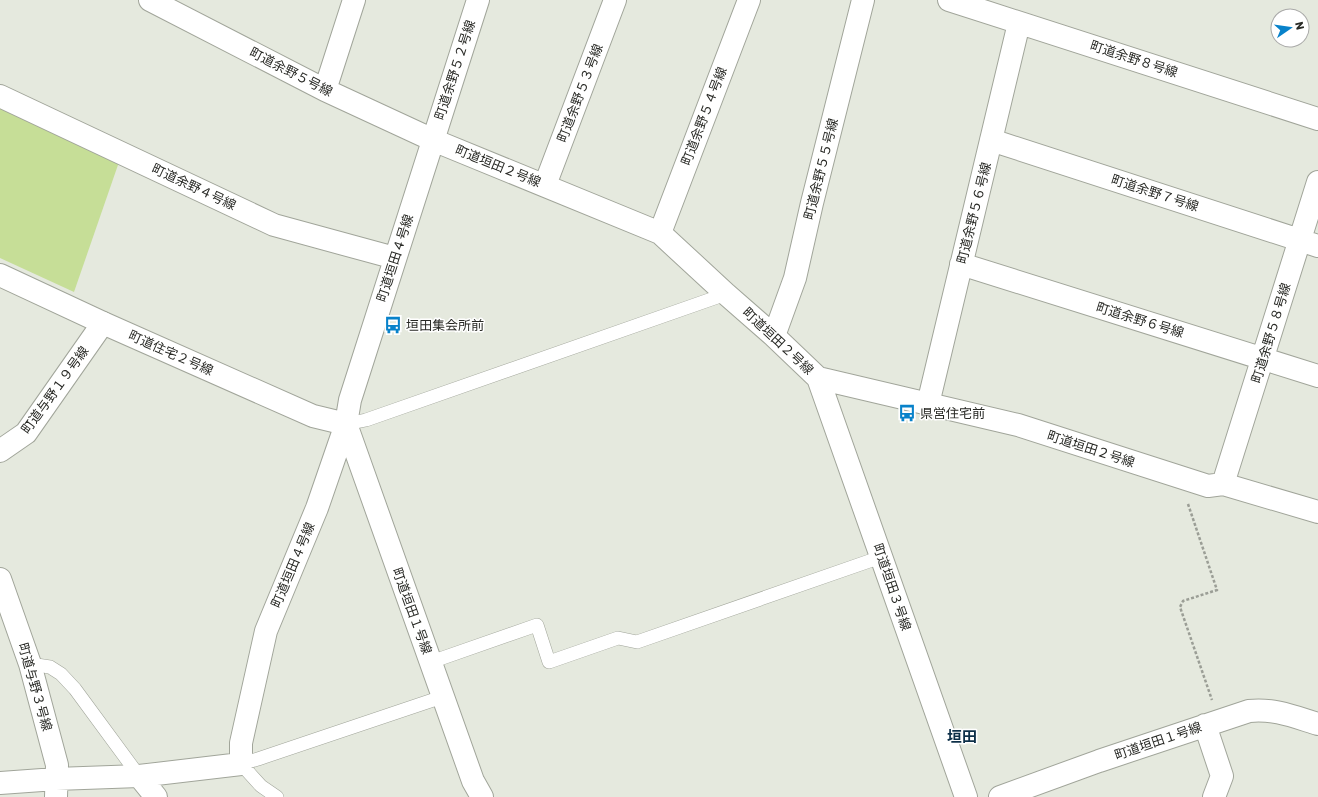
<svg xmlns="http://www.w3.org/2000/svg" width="1318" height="797" viewBox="0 0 1318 797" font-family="Rubik,'Noto Sans JP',sans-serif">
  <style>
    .green { fill: #c6de97 }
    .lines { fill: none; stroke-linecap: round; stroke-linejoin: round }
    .service-casing { stroke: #a1a59a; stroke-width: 14 }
    .minor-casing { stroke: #a1a59a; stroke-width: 24 }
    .tertiary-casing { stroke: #a1a59a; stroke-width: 24 }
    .path { stroke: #9b9e96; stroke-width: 2.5; stroke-dasharray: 3 2; stroke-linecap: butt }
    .service { stroke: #fff; stroke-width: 13 }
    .minor { stroke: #fff; stroke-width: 22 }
    .tertiary { stroke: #fff; stroke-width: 22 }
    .labels { text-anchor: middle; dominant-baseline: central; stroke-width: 3; stroke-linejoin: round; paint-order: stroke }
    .street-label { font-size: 13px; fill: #282925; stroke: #fff }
    .poi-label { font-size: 13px; fill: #282925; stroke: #fff; text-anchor: start }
    .quarter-label { font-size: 15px; font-weight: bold; fill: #0d2f48; stroke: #fff }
  </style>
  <rect width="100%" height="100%" fill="#e5e9de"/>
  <path class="green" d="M0 105 119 162 74 292 0 258Z"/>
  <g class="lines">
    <g class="service-casing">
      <path id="service" d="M346 424 366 420 726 294
        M431 662 537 625 549 662 618 638 637 642 881 557
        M30 664 50 667 61 674 75 689 139 776
        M277 797 261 786 241 764 258 759 442 697"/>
    </g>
    <g class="minor-casing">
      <path id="minor" d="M150 0 325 90 433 140 660 233 726 294 774 336 818 378 1018 425 1208 486 1223 484 1318 512
        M949 0 1318 119
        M325 90 354 0
        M0 96 274 225 395 258
        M991 140 1318 246
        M545 185 615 0
        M660 233 749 0
        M961 264 1318 376
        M774 336 795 278 812 203 863 0
        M818 378 966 797
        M928 404 1019 23
        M346 424 473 781 482 797
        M0 451 26 433 103 323
        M1223 484 1318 182
        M0 579 30 664 57 765 56 797
        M1205 725 1222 776 1214 797
        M139 776 156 797
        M0 783 56 779 139 776 241 764V743L266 631 317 508 346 424 350 400 478 0
        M1000 797 1099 761 1249 711C1273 708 1295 717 1318 724"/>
    </g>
    <g class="tertiary-casing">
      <path id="tertiary" d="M0 275 103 323 313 416 346 424"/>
    </g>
    <path class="path" d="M1188 504 1217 590 1183 601 1180 607 1212 700"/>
    <use href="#service" class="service"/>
    <use href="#minor" class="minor"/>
    <use href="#tertiary" class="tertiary"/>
  </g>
  <defs>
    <g id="bus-bare" transform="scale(1.38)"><path d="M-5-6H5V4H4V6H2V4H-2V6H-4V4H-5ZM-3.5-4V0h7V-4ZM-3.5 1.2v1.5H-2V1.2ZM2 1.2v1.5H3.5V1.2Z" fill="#0882ca" stroke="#fff" stroke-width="2.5" paint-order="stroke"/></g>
  </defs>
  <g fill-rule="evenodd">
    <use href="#bus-bare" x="393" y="325"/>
    <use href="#bus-bare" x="907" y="413"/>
  </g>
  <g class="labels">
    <g class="street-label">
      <text transform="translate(1134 59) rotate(18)">町道余野８号線</text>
      <text transform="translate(455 70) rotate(-72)">町道余野５２号線</text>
      <text transform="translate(291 72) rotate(27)">町道余野５号線</text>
      <text transform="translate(580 93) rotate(-69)">町道余野５３号線</text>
      <text transform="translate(704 116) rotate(-69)">町道余野５４号線</text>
      <text transform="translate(498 166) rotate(22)">町道垣田２号線</text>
      <text transform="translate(821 169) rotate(-76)">町道余野５５号線</text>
      <text transform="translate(194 187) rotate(25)">町道余野４号線</text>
      <text transform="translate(1155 193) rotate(18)">町道余野７号線</text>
      <text transform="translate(974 213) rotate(-76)">町道余野５６号線</text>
      <text transform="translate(395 258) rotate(-72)">町道垣田４号線</text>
      <text transform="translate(1140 320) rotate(17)">町道余野６号線</text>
      <text transform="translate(1271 333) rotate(-73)">町道余野５８号線</text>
      <text transform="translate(778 341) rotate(43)">町道垣田２号線</text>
      <text transform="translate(171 353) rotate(24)">町道住宅２号線</text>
      <text transform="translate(55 390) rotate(-54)">町道与野１９号線</text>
      <text transform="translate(1091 449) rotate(18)">町道垣田２号線</text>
      <text transform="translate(293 565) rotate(-67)">町道垣田４号線</text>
      <text transform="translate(892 587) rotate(71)">町道垣田３号線</text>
      <text transform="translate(412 611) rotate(70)">町道垣田１号線</text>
      <text transform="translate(35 687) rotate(74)">町道与野３号線</text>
      <text transform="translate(1158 741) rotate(-19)">町道垣田１号線</text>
    </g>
    <g class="poi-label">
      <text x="406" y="325">垣田集会所前</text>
      <text x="920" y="413">県営住宅前</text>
    </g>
    <g class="quarter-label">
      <text x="962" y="737">垣田</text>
    </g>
  </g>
  <g transform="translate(1290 28) rotate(77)"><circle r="19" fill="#ffffff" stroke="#a9a9a8"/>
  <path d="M0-3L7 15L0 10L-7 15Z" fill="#0882ca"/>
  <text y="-6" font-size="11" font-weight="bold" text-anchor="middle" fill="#282925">N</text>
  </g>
</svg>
